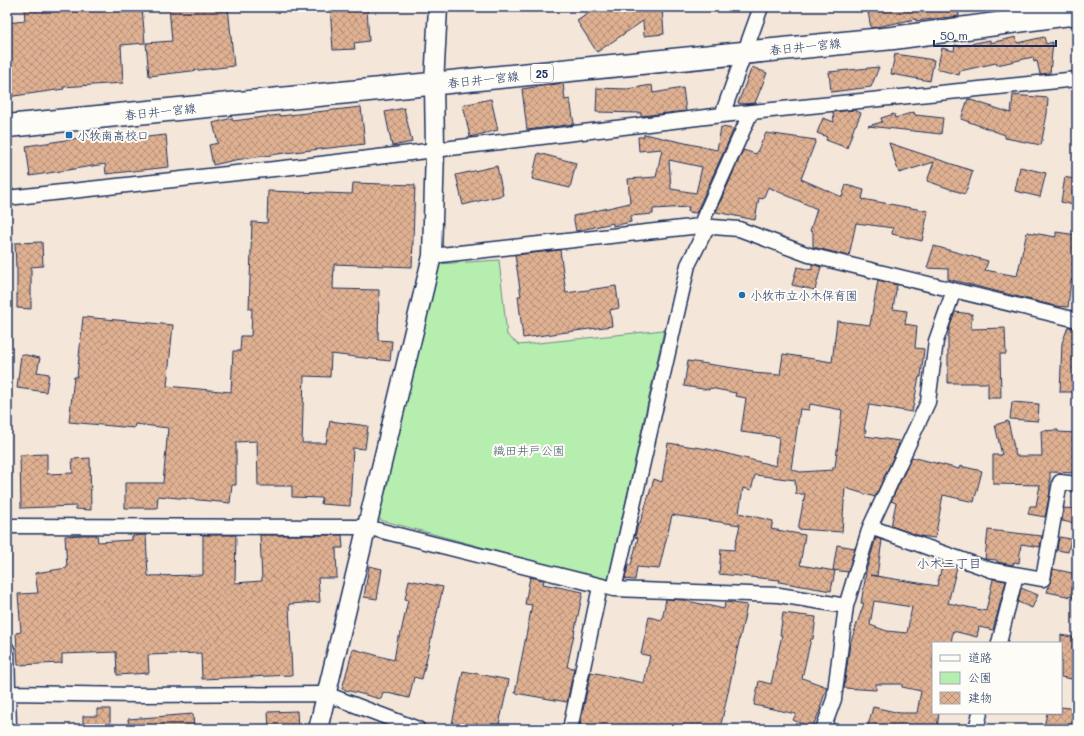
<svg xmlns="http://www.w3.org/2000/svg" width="1084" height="736" viewBox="0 0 1084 736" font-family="Mali,'Klee One',sans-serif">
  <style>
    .park { fill: #b6eeb0; stroke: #688e87 }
    .building { fill: url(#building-cross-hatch); stroke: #1b2f5e; fill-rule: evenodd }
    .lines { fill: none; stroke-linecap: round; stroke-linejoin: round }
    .minor-casing { stroke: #1b2f5e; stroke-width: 17 }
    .tertiary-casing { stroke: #1b2f5e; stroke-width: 21 }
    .primary-casing { stroke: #1b2f5e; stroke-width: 25 }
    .minor { stroke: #fdfcf7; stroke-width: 14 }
    .tertiary { stroke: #fdfcf7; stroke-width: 18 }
    .primary { stroke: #fdfcf7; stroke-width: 22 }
    .poi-dot { fill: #1f6fb2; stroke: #fdfcf7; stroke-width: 1.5 }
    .labels { text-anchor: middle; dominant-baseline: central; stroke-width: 4; stroke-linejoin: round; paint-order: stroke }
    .shield { fill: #fdfcf7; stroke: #5f6c8c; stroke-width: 1 }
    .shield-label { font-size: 11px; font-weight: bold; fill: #1b2f5e }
    .street-label { font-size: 12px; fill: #1b2f5e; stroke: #fdfcf7 }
    .poi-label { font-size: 12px; fill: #1b2f5e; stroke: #fdfcf7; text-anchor: start }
    .park-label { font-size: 12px; fill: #425f72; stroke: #fdfcf7 }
    .neighbourhood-label { font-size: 13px; fill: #1b2f5e; stroke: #fdfcf7 }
  </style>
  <defs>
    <pattern id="building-cross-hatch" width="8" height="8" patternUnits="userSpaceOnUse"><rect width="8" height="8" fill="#e0b191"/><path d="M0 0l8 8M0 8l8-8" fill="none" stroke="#b5907a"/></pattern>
  </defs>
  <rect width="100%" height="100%" fill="#f4e6d8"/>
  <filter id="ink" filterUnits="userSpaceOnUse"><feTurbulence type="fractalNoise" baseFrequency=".025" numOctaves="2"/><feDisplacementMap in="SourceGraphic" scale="8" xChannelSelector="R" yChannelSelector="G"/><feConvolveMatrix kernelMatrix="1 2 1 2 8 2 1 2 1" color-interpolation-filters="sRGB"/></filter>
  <g filter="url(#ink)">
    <path class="park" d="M499 260 507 335 519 345 664 330 608 581 377 519 438 264Z"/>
    <path class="building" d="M24 7H142L145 43 121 45 123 83 63 87 64 89 7 97V23L25 21Z
      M169 7H228L234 66 149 76 146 43 172 41Z
      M330 7H367L369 41 354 43 355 49 333 50Z
      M598 7H664L662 8 664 34 644 36 643 21 597 52 577 21Z
      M867 7H958L959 16 916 21V19L871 28Z
      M1016 37 1017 43 1044 37 1046 44 1053 42 1050 73 1040 74 1037 61 1034 62 1033 57 997 65 996 63 960 71 959 75 937 69 942 48 954 51 955 45 960 46 990 40V43Z
      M895 54 934 60 930 81 891 74Z
      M752 67 767 73 755 103 743 104 738 103Z
      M879 67 871 87 831 92 829 72Z
      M563 83 565 100 570 99 574 124 527 130 522 89Z
      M652 85 653 93 683 88 686 111 641 116V113L596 112 597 88 627 89Z
      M1013 95 1048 98 1047 114 1041 145 1005 138V135L961 119 968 99 1011 113Z
      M491 99 498 130 470 137 463 105Z
      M361 107 365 144 285 153 235 160 213 165 209 145 218 143 213 123 232 118 233 121 280 115V116Z
      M404 108 412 142 392 146 385 112Z
      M854 110 861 113 856 125H855L847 148 826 140 827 137 817 133 823 118 834 122 833 112Z
      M914 112 915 115 943 118 941 134 868 126 882 122 881 118 894 114 895 118Z
      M721 127 734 129 696 213 688 212 689 207 653 209V214L630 216 631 222 613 226V223L576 231 573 216 630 203 628 179 656 177 662 149 639 151 638 137H644V134L717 150ZM669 160 702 167 696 193 671 189Z
      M766 133 816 140 801 179 842 197 846 185 864 190 862 199 928 211 922 241 892 234 893 228 856 223 849 256 813 247V232L810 231 817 209 768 187 763 199 759 198 755 220 716 212 743 150 756 154Z
      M107 134 108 141 166 135 169 167 106 174 105 164 30 176 26 146Z
      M889 143 973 171 965 194 927 181 934 162 899 173Z
      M538 153 576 163 570 188 532 179Z
      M497 166 503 195 463 205 456 175Z
      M1020 167 1046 173 1040 197 1015 191Z
      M1065 177 1077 180V206L1061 202Z
      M353 183 415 185 412 267 334 264 333 289 379 290 378 340 392 341 390 361 331 354 330 377 304 376 302 443H326L330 421 368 426 365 449 353 448 350 506 321 504 322 498 292 497V486H258L257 441 236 442V485H232L230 503 158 496 157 508H125V483H163L168 428 135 424 134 428 69 422 74 377H77L83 317 173 325 167 386 231 392 233 351H240L241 336H251L252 309H249L252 222 267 223 268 191 352 194Z
      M1027 232 1056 237V232L1077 235V280H1071L1068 307 1055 306 948 279V269L927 268 934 246 988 261 985 270 1017 276Z
      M42 242 43 266 31 267V309L17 308V268H16L15 243Z
      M560 250 566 293 616 286 619 308 610 310 612 326 523 338 518 296H521L515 255Z
      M812 264 821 267 815 290 792 285 797 267 812 270Z
      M878 280 897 285 893 309 907 311 905 324 917 326 915 348 924 349 921 377H919L912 412 869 405 864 430H866L865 436 899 441 898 447 875 497 845 488 842 532 798 529 805 494H796L795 480 755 475 751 490 743 488 739 513 773 521 771 529 805 535 800 565 835 571 831 591 779 582 780 580 719 574 721 549 734 550 740 525 672 515 659 569 637 567 635 580 625 579 628 565H631L638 538 635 537 638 523H640L654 479 662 482 668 443 708 449 776 466 779 437 741 432 746 398 735 396 736 393 710 388 709 390 684 386 688 361 753 371 752 373 780 375 783 354 832 362 837 321 870 325ZM810 404 842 410 835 467H833V470L800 472 791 469 800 409 809 410Z
      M955 312 972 314 971 329 1005 328 1006 354H1000L1001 398H988V383H948V335H949V329Z
      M1068 327 1076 328 1074 392H1060L1062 343Z
      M21 354 40 358 37 372 49 374 46 392 17 388Z
      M1012 402 1039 404 1038 421 1010 419Z
      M1008 421 1016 456H1042L1041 431 1058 430V432L1077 433V473L1050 472V492L1045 517 1028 514 1030 506H1036L1040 485 993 484V455H1002L995 425Z
      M47 454V474L73 473 72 459 90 458 91 510 76 509V506L21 508 20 455Z
      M912 457 959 469 960 466 982 471 974 502 943 495 935 538 920 536 891 526 896 503 891 501Z
      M1064 508 1077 509V524L1062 521Z
      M988 530 1042 536 1040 547 1021 544 1019 563 1014 562 1013 565 997 562V560L985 559Z
      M82 535H97L98 542 132 540V536L146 535 148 576 203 575V535H236L235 583 262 581 260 535H342L343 548H336L337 578H318L320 602 289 604 292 675 202 679 201 653 148 655 149 673 117 675 116 652 62 654V663L18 665 16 633 21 632 18 594 38 593 35 573 67 568 65 536Z
      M1059 537 1071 539 1068 552 1057 550Z
      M876 538 882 540 877 576 870 575 937 586 943 562 957 567 948 603 986 611 993 579 1006 581 993 630 979 627 977 637 953 631 951 643H933V713H939L937 729H867L873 707 900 713H917L921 691 902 687V684H876V690L844 688 850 644 864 603H861L866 574H865ZM874 601 912 607 907 633 887 631 870 625Z
      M837 545 855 548 848 572 833 570Z
      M369 566 382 569 377 599 364 597Z
      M1053 569 1077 574V598L1047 592 1051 580Z
      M530 577 544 580 543 584 583 592 567 667 574 668 567 702 515 693 532 605 525 604Z
      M409 580 443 587 422 679 414 677 409 698 383 692 381 699 342 689 353 649 394 660 398 637H400L408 600 405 599Z
      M1021 588 1038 595 1032 608 1018 602Z
      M666 599 683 600 724 609 725 602 747 605 720 729H579L591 672 644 683 650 656 641 654 649 617 662 620Z
      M783 613 816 617 813 639H811L802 678 827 687 820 708H821L812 728 793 720 796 714 754 705 759 681 771 684 782 635H780Z
      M1061 635 1077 638V680L1061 677Z
      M463 671 509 680 498 729H451Z
      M1061 707 1077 709V729H1057L1044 727 1047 713H1061Z
      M97 709H110V729H83V716H97Z
      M297 711 298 729H269L268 712Z
      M193 714 194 729H129L128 719Z"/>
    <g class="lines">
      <g class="minor-casing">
        <path id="minor" d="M722 115 761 7
          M7 198 320 164 722 115 1077 79
          M700 226 751 112
          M432 256 700 226 739 229 809 255 1077 320
          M7 526 366 527 614 589 779 595 846 606
          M870 527 991 570 1043 579 1060 482 1077 484
          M614 589 688 265 707 227
          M999 643 1016 575
          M7 649 9 729
          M8 693 138 695 326 694 418 729
          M570 729 600 587
          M823 729 834 699 846 606 870 527 928 402 936 341 954 290
          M976 729 980 713"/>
      </g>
      <g class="tertiary-casing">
        <path id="tertiary" d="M318 729 432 256 435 149 434 84 438 7"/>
      </g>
      <g class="primary-casing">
        <path id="primary" d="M7 126 893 38 1077 13"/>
      </g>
      <use href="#minor" class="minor"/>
      <use href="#tertiary" class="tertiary"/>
      <use href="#primary" class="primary"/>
    </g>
  </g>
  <g class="poi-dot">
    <rect x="65" y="131" width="8" height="8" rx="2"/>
    <circle cx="742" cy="295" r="4"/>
  </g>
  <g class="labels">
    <rect class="shield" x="531" y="64" width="22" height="18" rx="3"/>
    <g class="shield-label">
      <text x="542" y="73">25</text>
    </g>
    <g class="street-label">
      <text transform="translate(805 46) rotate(-6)">春日井一宮線</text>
      <text transform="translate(483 79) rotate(-6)">春日井一宮線</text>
      <text transform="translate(160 111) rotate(-6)">春日井一宮線</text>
    </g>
    <g class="poi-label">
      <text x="77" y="135">小牧南高校口</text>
      <text x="750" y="295">小牧市立小木保育園</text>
    </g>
    <g class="park-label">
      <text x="529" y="450">織田井戸公園</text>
    </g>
    <g class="neighbourhood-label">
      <text x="949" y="562">小木二丁目</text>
    </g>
  </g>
  <rect width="1084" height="736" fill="none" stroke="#fdfcf7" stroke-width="24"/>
  <rect x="12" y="12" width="1060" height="712" fill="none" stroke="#1b2f5e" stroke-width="1.5" filter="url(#ink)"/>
  <rect x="932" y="642" width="130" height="72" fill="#fdfcf7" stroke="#a3aaba"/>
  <rect x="940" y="655" width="20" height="6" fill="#fdfcf7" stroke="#a3aaba"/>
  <text x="968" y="662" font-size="12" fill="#1b2f5e">道路</text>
  <rect x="940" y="672" width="20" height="12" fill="#b6eeb0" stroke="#a3aaba"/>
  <text x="968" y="682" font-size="12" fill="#1b2f5e">公園</text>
  <rect x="940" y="692" width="20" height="12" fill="url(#building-cross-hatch)" stroke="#a3aaba"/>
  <text x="968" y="702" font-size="12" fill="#1b2f5e">建物</text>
  <path d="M934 40v6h122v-6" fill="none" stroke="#1b2f5e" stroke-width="2"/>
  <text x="940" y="40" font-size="12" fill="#1b2f5e" stroke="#fdfcf7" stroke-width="3" paint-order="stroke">50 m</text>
</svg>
